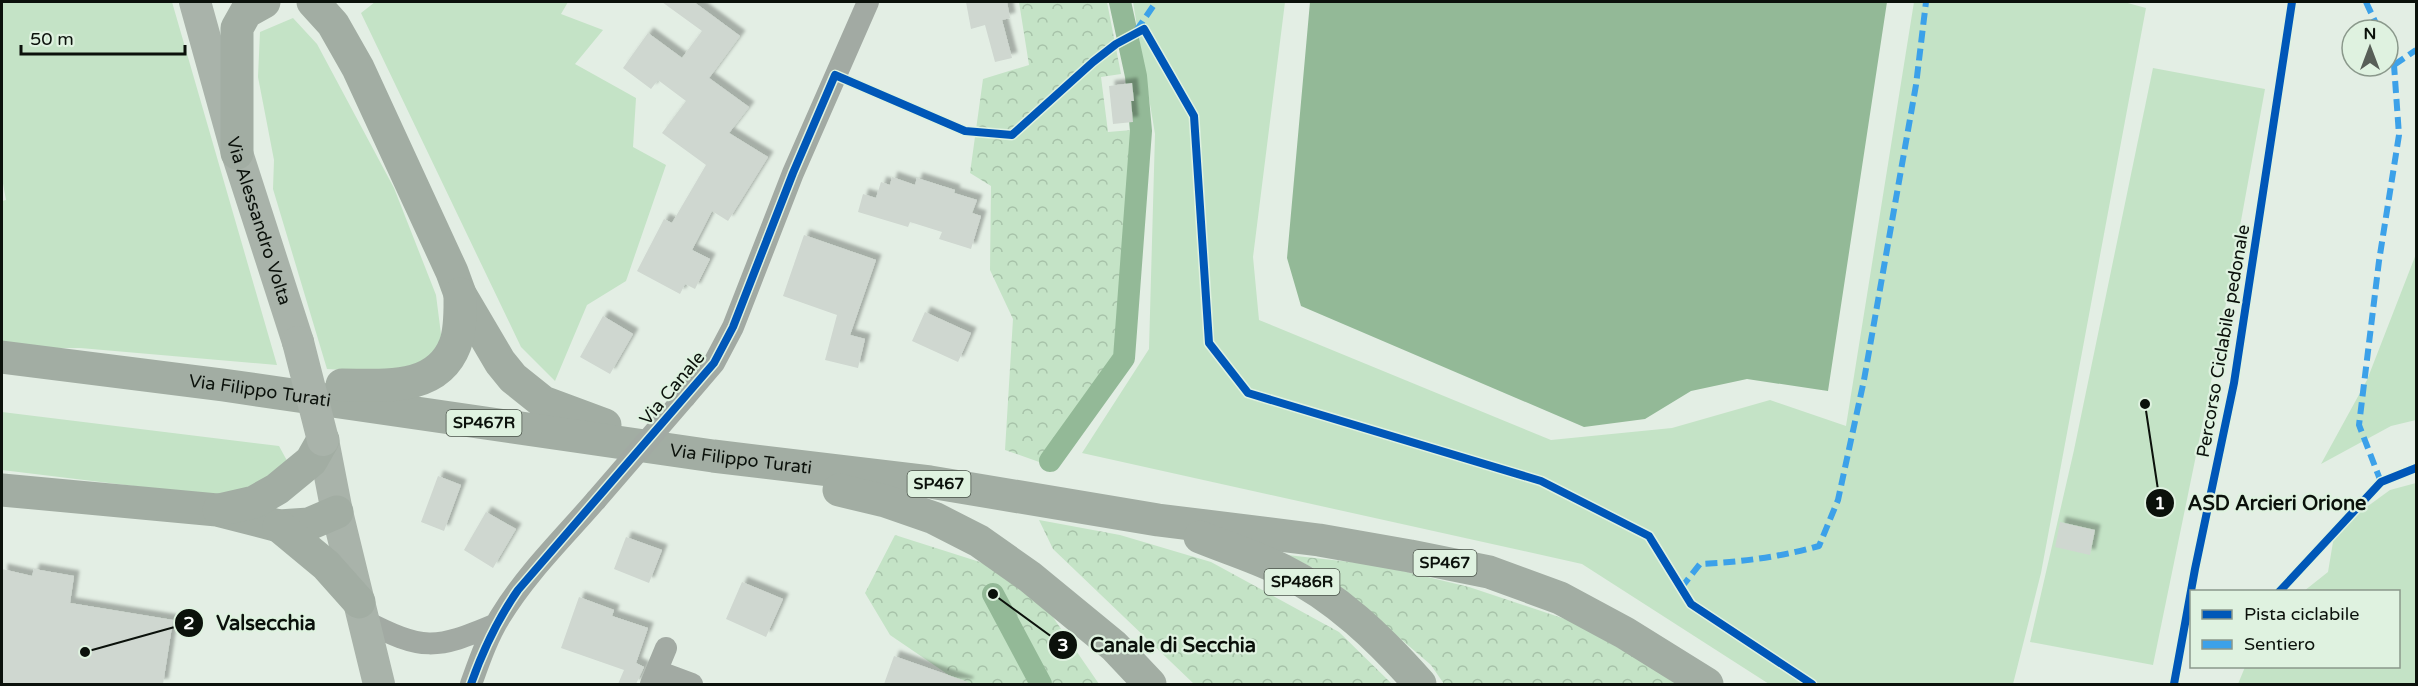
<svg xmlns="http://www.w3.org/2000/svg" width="2418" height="686" viewBox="0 0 2418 686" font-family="'Varela Round',sans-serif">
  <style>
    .green { fill: #c4e3c6 }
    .forest { fill: url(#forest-crowns) }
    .water { fill: #93b997 }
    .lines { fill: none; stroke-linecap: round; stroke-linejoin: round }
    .canal { stroke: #93b997; stroke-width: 22 }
    .building { fill: #cfd7d0; filter: url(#shadow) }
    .minor { stroke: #a2aaa3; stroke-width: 22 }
    .secondary { stroke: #a9b3aa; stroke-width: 32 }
    .primary { stroke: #a2ada3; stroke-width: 33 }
    .minor-bridge { stroke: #a2aaa3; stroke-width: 22 }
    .secondary-bridge { stroke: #a9b3aa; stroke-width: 32 }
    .quiet { stroke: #3ca1e9; stroke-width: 6; stroke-dasharray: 12 6; stroke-linecap: butt }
    .cycleway-casing { stroke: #dff2e0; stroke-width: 11 }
    .cycleway { stroke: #0057b8; stroke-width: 8 }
    .labels { text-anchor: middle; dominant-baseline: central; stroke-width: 4.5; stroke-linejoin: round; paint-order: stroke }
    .shield { fill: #dff2e0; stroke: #4b544b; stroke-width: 1.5 }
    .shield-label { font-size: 16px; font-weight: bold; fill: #0b110b }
    .street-label { font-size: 18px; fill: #0b110b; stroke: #dff2e0 }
    .leader { fill: none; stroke: #0b110b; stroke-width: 2 }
    .callout-dot { fill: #0b110b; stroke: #dff2e0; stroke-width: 2 }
    .mark-label { font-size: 18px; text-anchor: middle; font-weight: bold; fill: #fff }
    .callout-label { font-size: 20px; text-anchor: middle; font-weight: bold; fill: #0b110b; stroke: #dff2e0; stroke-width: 4.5; stroke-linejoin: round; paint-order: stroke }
  </style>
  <defs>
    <pattern id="forest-crowns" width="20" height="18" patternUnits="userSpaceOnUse" patternTransform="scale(1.5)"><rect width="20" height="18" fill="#c4e3c6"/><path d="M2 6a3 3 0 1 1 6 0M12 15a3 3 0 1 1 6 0" fill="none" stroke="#a7c2a9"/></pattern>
    <filter id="shadow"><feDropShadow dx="5.5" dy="-5.5" stdDeviation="1.5" flood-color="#0004"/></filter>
  </defs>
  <rect width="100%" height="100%" fill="#e3eee4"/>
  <path class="green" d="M2 2H172L277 365 80 348H29L2 344V201L6 200 2 178Z
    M375 2H568L561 14 603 30 575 64 636 98 633 147 666 165 626 281 587 305 555 381 521 347 361 13Z
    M1133 2H1285L1253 257 1259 320 1551 440 1672 428 1770 400 1846 426 1914 2H2124L2146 8 2041 573 2013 684H1769L1582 564 1082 453 1149 349 1155 134Z
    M293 18 317 44 394 188 436 295 442 342 422 364 396 373 327 369 273 189 274 160 258 77 260 32Z
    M2153 68 2265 89 2216 358 2153 665 2030 642 2074 450Z
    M2416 254V420L2391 426 2321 464 2367 380Z
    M2 412 279 446 291 468 232 498 2 470Z
    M2416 483V684H2238L2245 667 2398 666V592L2304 591 2328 572 2335 530 2390 490Z"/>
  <path class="forest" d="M1019 2H1107L1121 74 1101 77 1108 132 1132 130 1117 357 1042 463 1005 450 1013 319 990 270 991 186 970 173 983 79 1029 65Z
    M1039 520 1120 535 1211 562 1339 632 1392 684H1194L1053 549Z
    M895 535 983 563 1048 610 1099 684H957L956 680 890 635 865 593Z
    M1287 555 1378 565 1469 587 1571 621 1645 663 1676 684H1444L1431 665 1325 574Z"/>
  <path class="water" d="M1310 2H1887L1828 391 1747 379 1691 391 1645 419 1584 427 1301 306 1287 258Z"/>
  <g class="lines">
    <path class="canal" d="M1050 461 1124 358 1141 131 1136 76 1120 2
      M993 594 1041 684"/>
  </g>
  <path class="building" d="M662 2H694L740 36 709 78 749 107 729 133 768 157 728 221 712 211 692 250 710 259 695 289 685 284 680 294 637 271 664 219 672 223 706 165 662 133 686 101 658 80 651 89 623 68 648 33 682 58 702 31Z
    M966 2H1007L1010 18 1002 20 1012 58 995 62 985 25 971 29Z
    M1132 83 1134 101H1131L1133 122 1113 124 1109 86Z
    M892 177 915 185 917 178 955 190 954 193 977 200 972 213 981 216 971 249 939 239 942 232 910 222 908 227 858 212 863 194 876 198 881 182 890 185Z
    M804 235 876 260 850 335 865 339 858 368 825 360 837 315 783 296Z
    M925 312 971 333 958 362 912 341Z
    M603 316 633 334 610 374 580 357Z
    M438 476 461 485 444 531 421 522Z
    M486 512 516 529 493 568 464 550Z
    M2060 522 2095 530 2090 555 2055 547Z
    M626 537 662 550 649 583 614 569Z
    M2 569 32 576 34 569 74 576 70 603 173 620 163 684H2Z
    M742 582 783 599 766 637 726 619Z
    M579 597 614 610 612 616 648 628 636 663 644 667 636 684H618L624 670 561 648Z
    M894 656 968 682V684H884Z"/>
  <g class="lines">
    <path class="minor" d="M685 397 714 363 733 327 793 173 868 2
      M363 620C423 651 435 650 496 624
      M657 671 692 684
      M471 684C479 662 487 638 500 617 526 574 563 538 596 500
      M651 684 666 648"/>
    <g class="secondary">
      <path id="s1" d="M195 2 237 153 298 342"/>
      <path d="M323 440 337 512 379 684"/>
    </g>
    <g class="primary">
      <path d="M313 2 333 24 358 68 452 272 460 294 500 362 513 378 543 402 605 425"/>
      <path d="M237 153V28L246 12 264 2"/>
      <path id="s2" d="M2 357 223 385 713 456 930 482 1158 520 1319 540 1410 556 1489 572 1560 598 1625 633 1707 684"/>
      <path d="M342 385C383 385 437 392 455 345 461 329 460 310 460 294"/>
      <path d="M2 490 217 510 279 526 309 524 337 512"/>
      <path d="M839 490 885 501 934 518 979 541 1030 577 1114 646 1150 684"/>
      <path d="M219 510 254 502 277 489 311 461 323 440"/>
      <path d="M279 526 326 565 359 602"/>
      <path d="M1200 537C1227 548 1256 557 1282 570 1337 597 1380 639 1420 684"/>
    </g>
    <path class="minor-bridge" d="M596 500 685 397"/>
    <path class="secondary-bridge" d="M298 342 323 440"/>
    <path class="quiet" d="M2366 2 2379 30
      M1136 31 1156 2
      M2394 65 2416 50
      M2381 482 2359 425 2379 261 2399 135 2394 65 2388 52
      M1681 588 1700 564C1741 562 1780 557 1819 546L1838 500 1864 380 1916 85 1926 2"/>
    <g class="cycleway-casing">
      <path id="cycleway" d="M2279 592 2381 482 2416 468
        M471 684C483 650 497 620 518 590L714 363 733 327 793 173 835 75 965 131 1012 135 1093 62 1116 44 1144 29 1194 116 1209 343 1248 393 1541 481 1649 536 1691 604 1812 684
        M2174 684 2195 569 2234 383 2292 2"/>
    </g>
    <use href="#cycleway" class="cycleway"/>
  </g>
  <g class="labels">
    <g class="shield">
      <rect x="446.5" y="410" width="75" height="26" rx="4.5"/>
      <rect x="907.5" y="471" width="63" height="26" rx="4.5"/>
      <rect x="1413.5" y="550" width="63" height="26" rx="4.5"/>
      <rect x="1264.5" y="569" width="75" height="26" rx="4.5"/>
    </g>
    <g class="shield-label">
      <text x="484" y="423">SP467R</text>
      <text x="939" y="484">SP467</text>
      <text x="1445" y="563">SP467</text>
      <text x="1302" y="582">SP486R</text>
    </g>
    <g class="street-label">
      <text stroke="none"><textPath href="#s1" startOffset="228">Via Alessandro Volta</textPath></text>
      <text transform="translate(2223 341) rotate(-80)">Percorso Ciclabile pedonale</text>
      <text transform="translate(672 388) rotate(-50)">Via Canale</text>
      <text stroke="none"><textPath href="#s2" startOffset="260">Via Filippo Turati</textPath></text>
      <text stroke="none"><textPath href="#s2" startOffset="746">Via Filippo Turati</textPath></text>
    </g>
  </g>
  <path class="leader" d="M2145 404L2160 503M85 652L189 623M993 594L1063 645"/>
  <g class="callout-dot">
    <circle cx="2145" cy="404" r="6"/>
    <circle cx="85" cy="652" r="6"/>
    <circle cx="993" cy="594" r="6"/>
    <circle cx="2160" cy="503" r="15"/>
    <circle cx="189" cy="623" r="15"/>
    <circle cx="1063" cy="645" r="15"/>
  </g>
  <g class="mark-label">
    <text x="2160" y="509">1</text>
    <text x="189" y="629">2</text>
    <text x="1063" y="651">3</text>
  </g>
  <g class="callout-label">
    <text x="2277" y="510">ASD Arcieri Orione</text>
    <text x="266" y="630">Valsecchia</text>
    <text x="1173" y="652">Canale di Secchia</text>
  </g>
  <rect width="2418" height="686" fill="none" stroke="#0b110b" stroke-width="6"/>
  <rect x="2190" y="590" width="210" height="78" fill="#dff2e0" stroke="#8a988b" stroke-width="1.5"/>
  <rect x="2202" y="610" width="30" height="9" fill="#0057b8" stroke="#8a988b" stroke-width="1.5"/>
  <text x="2244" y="620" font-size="18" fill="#0b110b">Pista ciclabile</text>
  <rect x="2202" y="640" width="30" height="9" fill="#3ca1e9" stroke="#8a988b" stroke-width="1.5"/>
  <text x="2244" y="650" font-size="18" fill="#0b110b">Sentiero</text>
  <g transform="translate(2370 48)"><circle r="28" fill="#dff2e0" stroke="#8a988b" stroke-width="1.5"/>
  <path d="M0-4.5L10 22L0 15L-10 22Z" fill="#575e57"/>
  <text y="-9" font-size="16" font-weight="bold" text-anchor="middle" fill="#0b110b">N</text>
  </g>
  <path d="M21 45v9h164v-9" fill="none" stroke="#0b110b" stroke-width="3"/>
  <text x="30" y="45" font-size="18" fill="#0b110b" stroke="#dff2e0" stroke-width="4.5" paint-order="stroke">50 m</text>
</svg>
